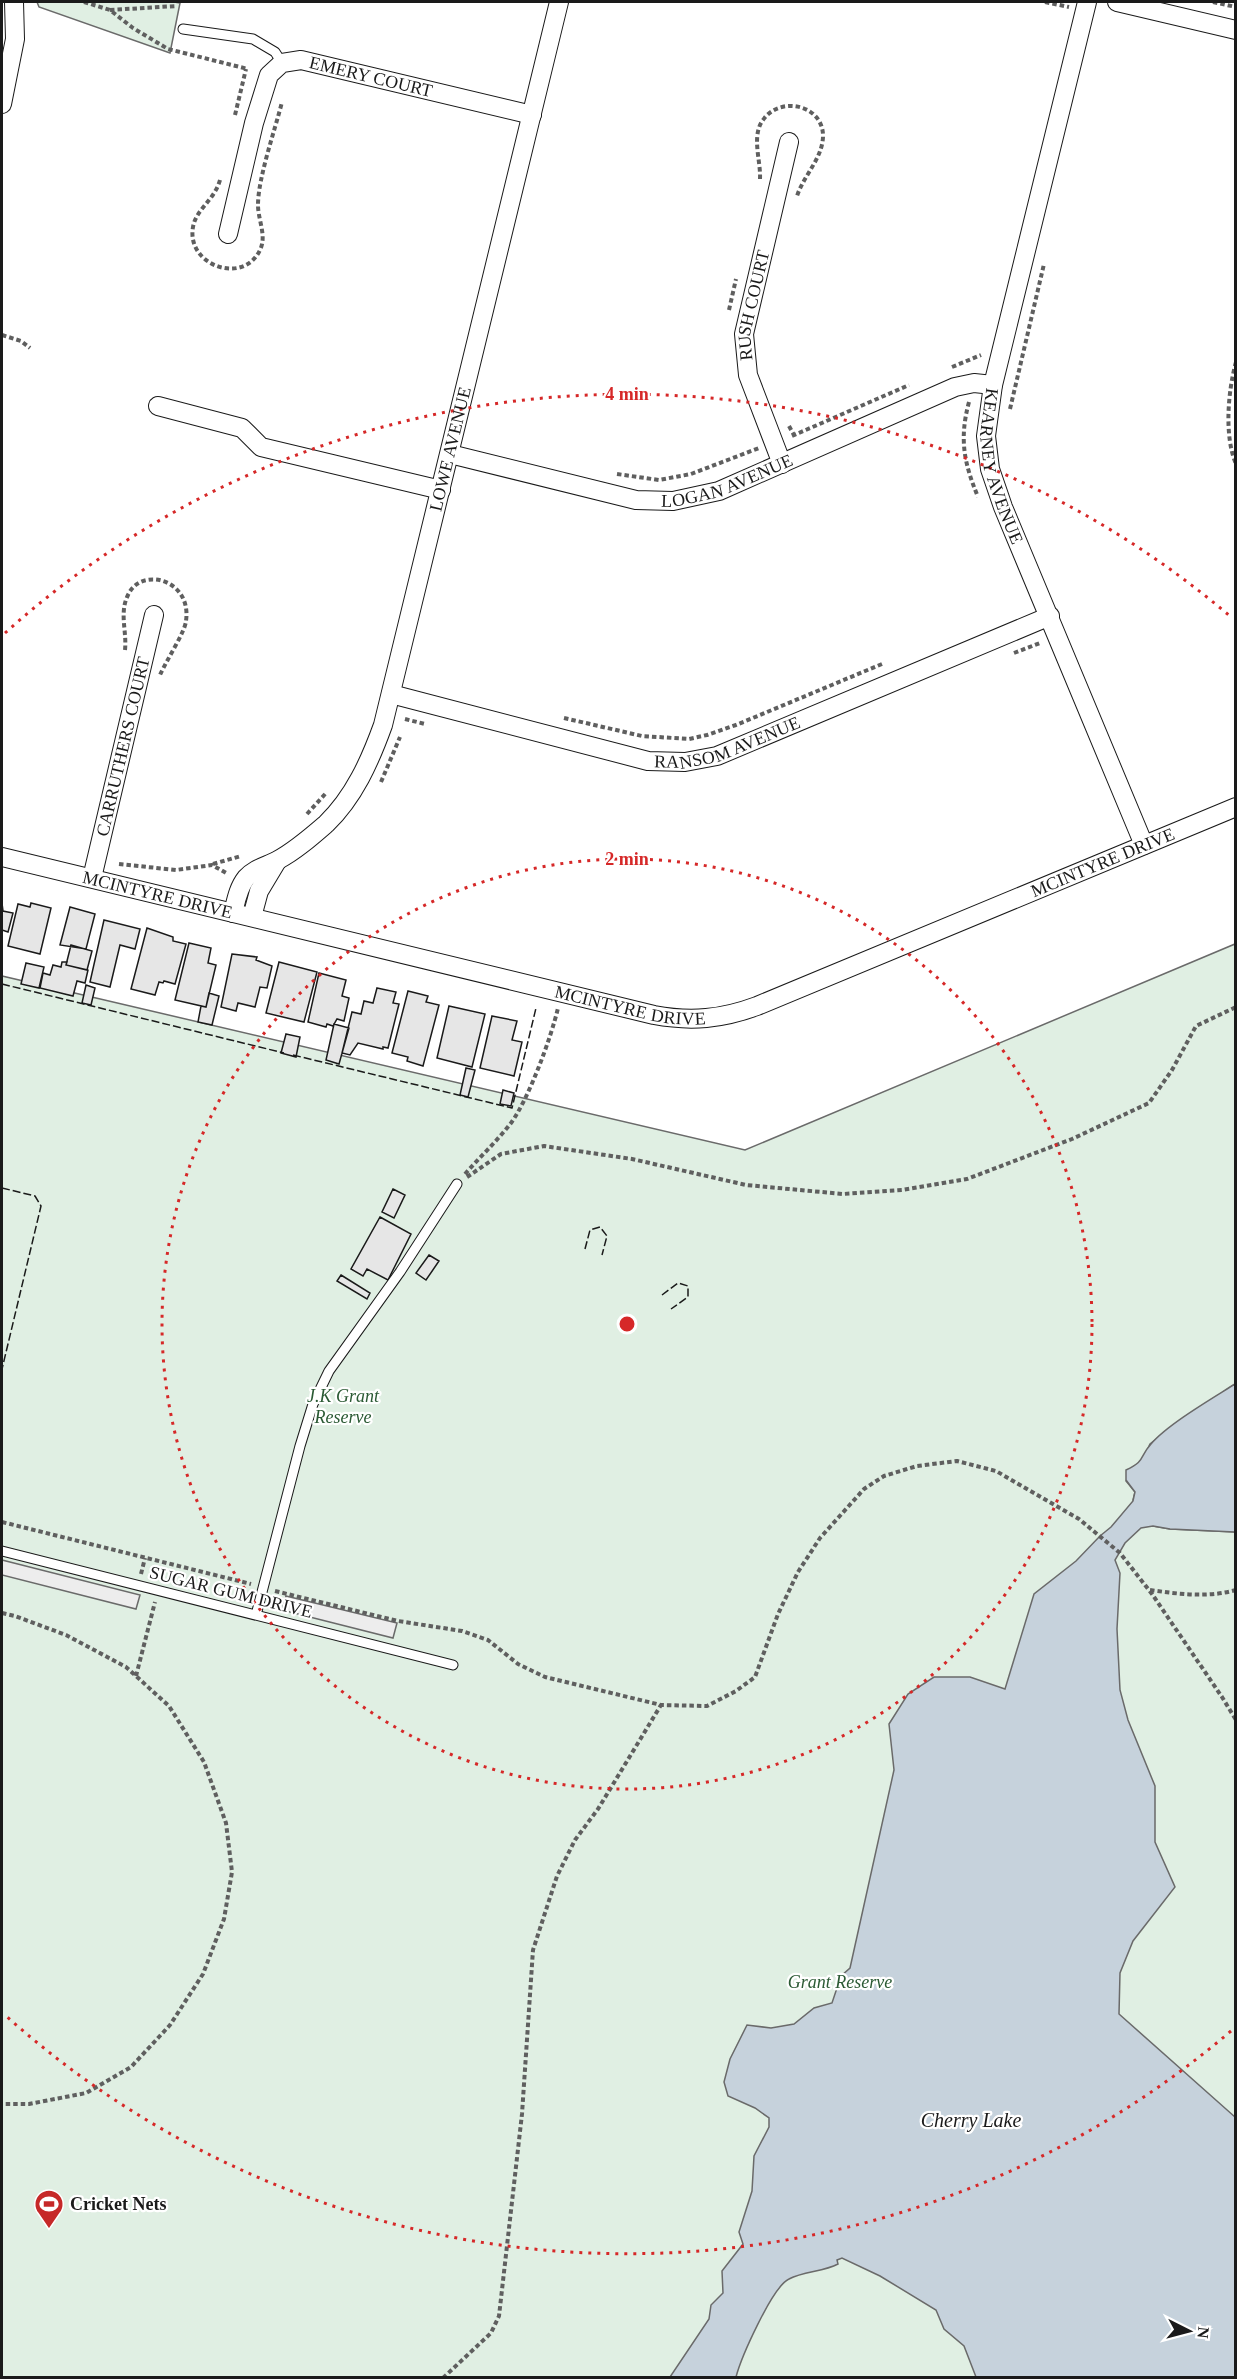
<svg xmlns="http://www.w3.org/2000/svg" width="1237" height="2379" viewBox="0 0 1237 2379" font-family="'Times New Roman',serif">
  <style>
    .green { fill: #e0efe3; stroke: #6a6a6a; stroke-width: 1.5 }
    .parking { fill: #ededed; stroke: #6a6a6a; stroke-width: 1.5 }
    .water { fill: #c6d2dc; stroke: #6a6a6a; stroke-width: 1.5 }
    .building { fill: #e6e6e6; stroke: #1a1a1a; stroke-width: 1.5 }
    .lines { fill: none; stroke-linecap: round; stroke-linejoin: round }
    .lane-casing { stroke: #1a1a1a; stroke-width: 11 }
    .street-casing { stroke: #1a1a1a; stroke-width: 20 }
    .path { stroke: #5f5f5f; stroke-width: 4; stroke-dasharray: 4.5 3; stroke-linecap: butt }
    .lane { stroke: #fff; stroke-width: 9 }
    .street { stroke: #fff; stroke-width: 18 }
    .fence { stroke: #1a1a1a; stroke-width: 1.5; stroke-dasharray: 8 3; stroke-linecap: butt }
    .ring { fill: none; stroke: #d62828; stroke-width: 3; stroke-dasharray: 3 6 }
    .labels { text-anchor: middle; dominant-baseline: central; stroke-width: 4.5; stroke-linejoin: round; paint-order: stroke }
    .street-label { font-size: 18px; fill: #1a1a1a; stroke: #fff }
    .park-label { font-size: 18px; font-style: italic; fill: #2b5a34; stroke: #fff }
    .poi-label { font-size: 18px; font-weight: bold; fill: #1a1a1a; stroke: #fff; text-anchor: start }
    .water-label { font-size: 20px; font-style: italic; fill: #1a1a1a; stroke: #fff }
    .centre { fill: #d62828; stroke: #fff; stroke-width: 3 }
    .ring-label { font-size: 18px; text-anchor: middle; font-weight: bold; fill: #d62828; stroke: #fff; stroke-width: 4.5; stroke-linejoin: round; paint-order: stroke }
  </style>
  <rect width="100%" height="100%" fill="#fff"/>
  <path class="green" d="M37 2H174L180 3 170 53 39 7Z
    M1235 944V1384L1178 1422 1150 1444 1143 1459 1136 1466 1126 1481 1135 1492 1133 1500 1153 1526 1170 1529 1235 1532V2377H2V976L745 1150Z"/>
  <path class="parking" d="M2 1560 140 1595 136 1609 2 1575Z
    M286 1596 397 1623 393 1638 282 1610Z"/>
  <path class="water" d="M1235 1384V1532L1170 1529 1153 1526 1141 1528 1125 1543 1115 1560 1120 1573 1117 1629 1120 1690 1128 1720 1155 1786V1842L1175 1887 1133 1941 1120 1973 1119 2014 1235 2117V2377H976L964 2346 944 2329 936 2310 880 2276 842 2258 837 2260 838 2264C823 2272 804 2271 789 2279 772 2287 741 2358 736 2377H670L709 2319 711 2305 723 2293 722 2271 743 2244 739 2232 752 2191 754 2156 769 2127V2118L755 2108 728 2096 724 2082 730 2059 747 2025 771 2028 794 2024 814 2008 832 2003 841 1976 850 1968 894 1770 889 1724 908 1694 934 1677H970L1005 1689 1034 1594 1076 1561 1100 1536 1111 1527 1133 1501 1135 1492 1126 1480V1470C1146 1461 1139 1457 1151 1444 1168 1424 1213 1398 1235 1384Z"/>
  <path class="building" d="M2 903 3 911 13 913 8 932 2 930Z
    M31 903 51 908 40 954 8 946 18 904 30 907Z
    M70 907 95 914 86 949 60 945Z
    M104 920 140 929 135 949 120 945 110 987 90 982Z
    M147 928 173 937V941L186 944 175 984 164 981 163 983 159 982 155 995 131 989Z
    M189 943 211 948 208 963 216 965 206 1007 175 1000Z
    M71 945 92 951 87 970 66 965Z
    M232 954 257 957 256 960 272 966 267 988 260 987 255 1007 238 1003 236 1011 221 1007Z
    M62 962H67L66 965 88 970 85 983 77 981 73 996 40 988 43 973 50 975 53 965 61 967Z
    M279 962 317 972 304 1022 266 1013Z
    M26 963 44 967 39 988 21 984Z
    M319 973 346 980 342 996 349 998 344 1021 337 1019 333 1026 327 1024 326 1027 308 1022Z
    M86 985 95 988 91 1005 82 1003Z
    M377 988 396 992 393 1003 399 1004 388 1048 383 1047V1049L358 1043 350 1055 342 1053 352 1012 361 1014 364 1001 373 1003Z
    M408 991 428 996 426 1002 439 1005 423 1066 407 1061 408 1057 392 1053Z
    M209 993 219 996 212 1025 198 1022 201 1006 206 1007Z
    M449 1006 485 1014 472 1067 437 1058Z
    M492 1016 517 1021 512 1040 522 1042 514 1076 480 1068Z
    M334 1024 349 1028 339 1064 326 1060Z
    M286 1034 300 1037 296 1057 281 1053Z
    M466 1068 475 1070 468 1097 460 1095Z
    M503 1090 514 1093 511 1106 500 1104Z
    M393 1189 405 1195 394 1218 382 1212Z
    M380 1217 411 1234 388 1280 367 1269 363 1276 351 1269Z
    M429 1255 439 1261 426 1280 416 1273Z
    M341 1275 370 1293 367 1299 337 1281Z"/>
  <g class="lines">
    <g class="lane-casing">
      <path id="lane" d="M183 29 253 39 275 52 282 63
        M2 1551 453 1665
        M256 1615 300 1446 313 1404 329 1371 400 1272 457 1184"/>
    </g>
    <g class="street-casing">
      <g id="street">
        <path id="s1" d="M1087 2 993 385 986 436 990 469 1003 507 1144 845"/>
        <path d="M1117 2 1236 30"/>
        <path d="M2 104 15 39 14 2"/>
        <path id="s2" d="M228 234 254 123 269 75 282 63 301 60 532 115"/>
        <path d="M158 406 242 428 261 447 441 490"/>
        <path id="s3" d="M450 454 636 500 673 501 719 491 955 387 974 383 993 385"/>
        <path id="s4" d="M782 464 748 375 744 334 789 142"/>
        <path id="s5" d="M391 694 648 761 685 762 717 756 1050 616"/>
        <path id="s6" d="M2 857 654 1015C691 1022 722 1019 757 1006L1236 807"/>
        <path id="s7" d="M92 878 154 615"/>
        <path id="s8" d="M233 913C236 901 238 888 246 878 255 868 267 866 278 860 295 851 311 837 326 824 354 797 370 761 383 725L559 2"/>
        <path d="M252 917 259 891 277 861"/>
      </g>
    </g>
    <path class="path" d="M84 2 110 10 133 28 168 49 248 69
      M1045 2 1069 7
      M1213 2 1236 7
      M110 10 177 6
      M235 115 246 69
      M760 179C761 161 751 136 763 120 780 95 824 105 823 137 822 159 804 175 797 196
      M220 180C214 201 196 209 193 227 186 265 243 286 260 250 267 236 258 220 258 205 258 178 275 130 282 102
      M729 310 736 279
      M2 335 21 341 30 348
      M1236 362C1228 391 1224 436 1236 464
      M952 367 981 355
      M969 402C959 439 964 463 978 497
      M1010 409 1044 264
      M789 426 794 435
      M792 436 909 385
      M617 474 659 480 691 474 759 448
      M125 650C127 631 119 613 128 595 141 566 192 579 186 621 185 632 166 661 160 675
      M1014 653 1040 643
      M564 718 642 736 689 739 707 735 736 725 882 664
      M405 719 425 724
      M381 782 400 737
      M307 814 326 793
      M119 864 176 870 212 865 228 874
      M213 864 241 856
      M465 1174C480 1157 497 1141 511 1123 529 1098 551 1038 558 1008
      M467 1177 501 1154 544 1146 632 1159 746 1185 843 1194 902 1190 967 1179 1072 1139 1149 1103 1172 1070 1196 1026 1236 1007
      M2 1522 251 1584
      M141 1574 145 1558
      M1150 1590C1179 1594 1207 1598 1236 1590
      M275 1591 398 1621 462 1631 488 1640 518 1664 545 1677 661 1705 707 1706 736 1691 755 1677 778 1614 798 1572 820 1538 864 1489 884 1476 917 1466 957 1461 996 1471 1079 1519 1120 1553 1152 1594 1222 1697 1236 1720
      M2 1613 15 1616 66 1635 126 1667 169 1706 204 1762 226 1823 232 1872 224 1919 203 1974 170 2025 131 2067 86 2093 29 2104H2
      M136 1676 155 1602
      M443 2378 491 2333 499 2316 522 2114 533 1950 557 1876 575 1840 598 1809 661 1705"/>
    <use href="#lane" class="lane"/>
    <use href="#street" class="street"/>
    <path class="fence" d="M2 984 284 1053
      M293 1055 512 1108 536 1008
      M2 1188 35 1196 41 1206 2 1369
      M585 1249 590 1230 600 1227 607 1236 602 1255
      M662 1295 678 1283 688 1286V1297L671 1309"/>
  </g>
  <g class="ring">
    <circle cx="627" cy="1324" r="465"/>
    <path d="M1231 2031A930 930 0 0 1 5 2015M5 633A930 930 0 0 1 1231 617"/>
  </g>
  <defs>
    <g id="stadium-pin" transform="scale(1.5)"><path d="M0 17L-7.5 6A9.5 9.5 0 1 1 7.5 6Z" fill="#c62828" stroke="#fff"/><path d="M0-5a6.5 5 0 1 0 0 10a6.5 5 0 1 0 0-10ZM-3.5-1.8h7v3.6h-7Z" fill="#fff"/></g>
  </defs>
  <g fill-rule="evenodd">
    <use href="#stadium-pin" x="49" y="2204"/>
  </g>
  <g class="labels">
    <g class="street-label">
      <text stroke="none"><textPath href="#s2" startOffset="273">EMERY COURT</textPath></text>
      <text stroke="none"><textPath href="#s4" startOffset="166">RUSH COURT</textPath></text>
      <text stroke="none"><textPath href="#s8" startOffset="534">LOWE AVENUE</textPath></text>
      <text stroke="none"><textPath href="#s1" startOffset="478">KEARNEY AVENUE</textPath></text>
      <text stroke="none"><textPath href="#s3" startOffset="286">LOGAN AVENUE</textPath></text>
      <text stroke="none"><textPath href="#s5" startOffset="348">RANSOM AVENUE</textPath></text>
      <text stroke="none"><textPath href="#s7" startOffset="135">CARRUTHERS COURT</textPath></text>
      <text stroke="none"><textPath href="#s6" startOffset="1150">MCINTYRE DRIVE</textPath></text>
      <text stroke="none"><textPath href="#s6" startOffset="160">MCINTYRE DRIVE</textPath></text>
      <text stroke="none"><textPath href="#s6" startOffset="646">MCINTYRE DRIVE</textPath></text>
      <text transform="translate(231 1592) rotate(14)">SUGAR GUM DRIVE</text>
    </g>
    <g class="park-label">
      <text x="343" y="1396">J.K Grant<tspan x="343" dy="21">Reserve</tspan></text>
      <text x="840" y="1982">Grant Reserve</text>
    </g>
    <g class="poi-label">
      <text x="70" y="2204">Cricket Nets</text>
    </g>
    <g class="water-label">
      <text x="971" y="2120">Cherry Lake</text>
    </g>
  </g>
  <circle cx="627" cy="1324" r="9" class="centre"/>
  <g class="ring-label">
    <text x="627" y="400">4 min</text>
    <text x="627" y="865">2 min</text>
  </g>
  <rect width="1237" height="2379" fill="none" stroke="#1a1a1a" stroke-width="6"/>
  <g transform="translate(1189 2331) rotate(96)" stroke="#ffffff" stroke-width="4.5" paint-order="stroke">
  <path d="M0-4.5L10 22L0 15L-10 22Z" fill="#1a1a1a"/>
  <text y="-9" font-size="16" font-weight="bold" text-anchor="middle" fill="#1a1a1a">N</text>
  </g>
</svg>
